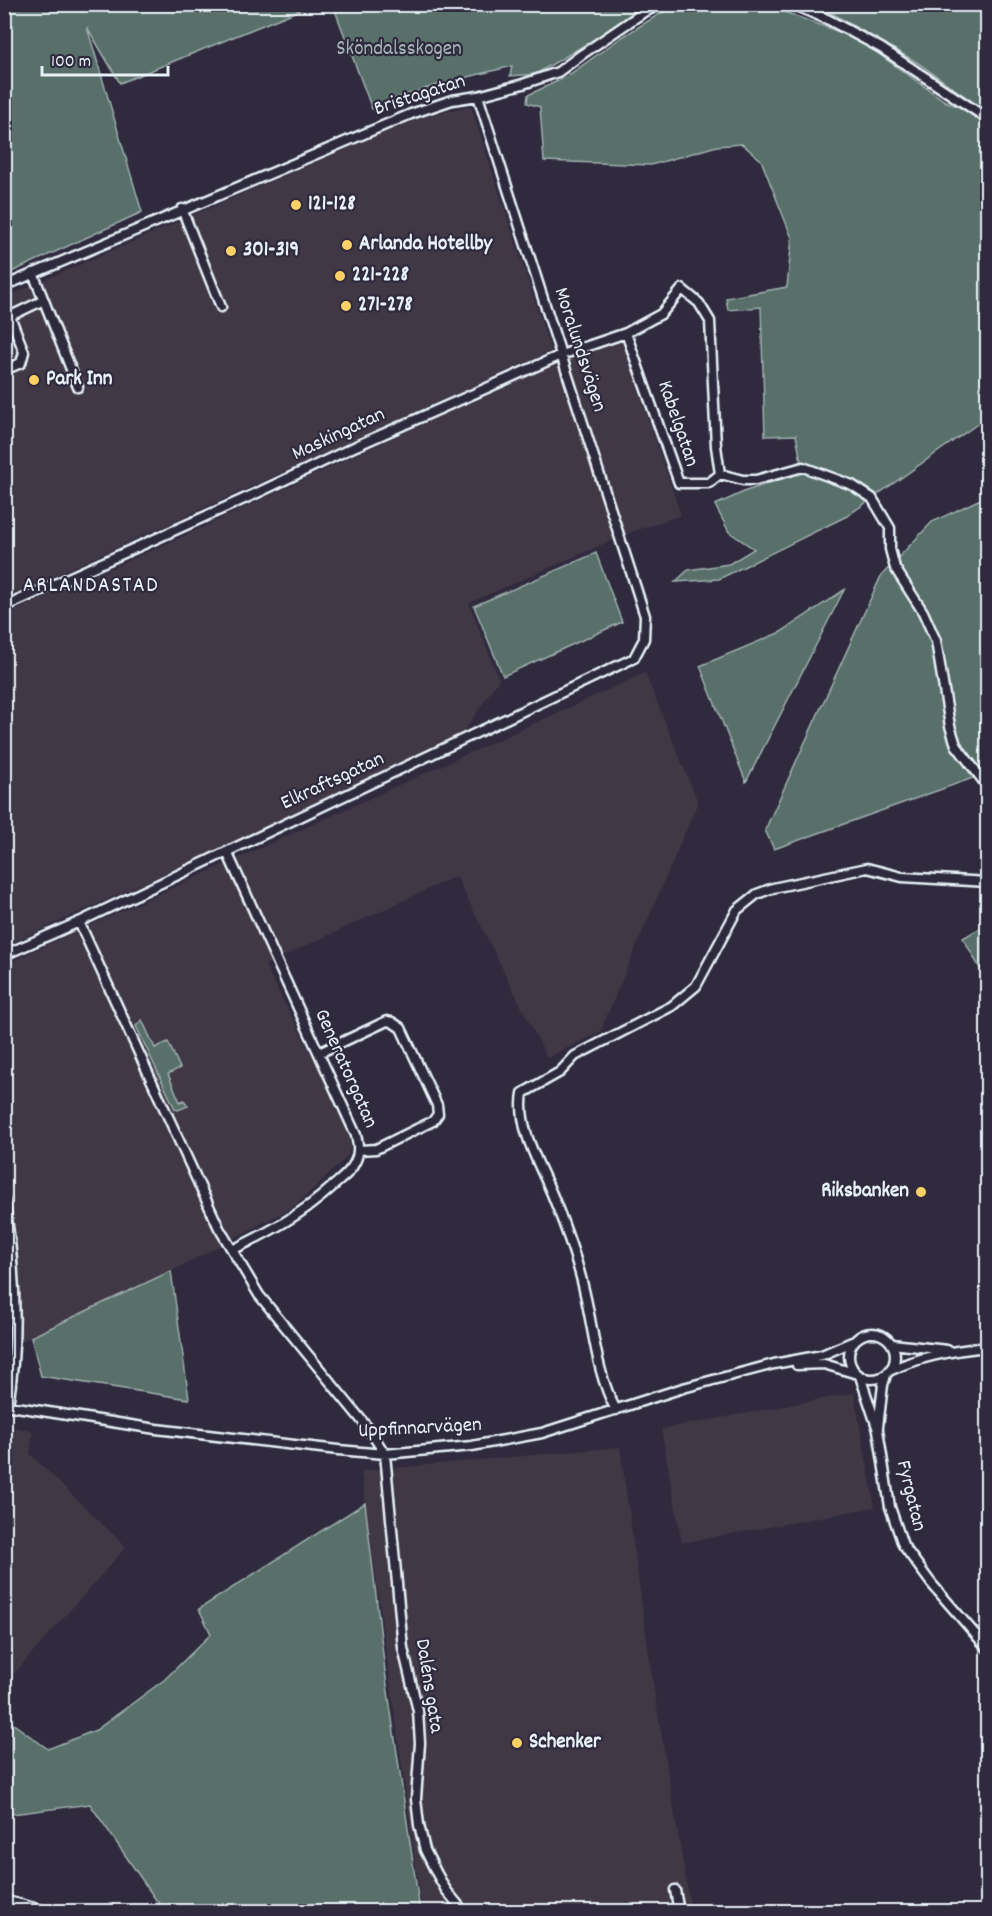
<svg xmlns="http://www.w3.org/2000/svg" width="992" height="1916" viewBox="0 0 992 1916" font-family="Dekko,sans-serif">
  <style>
    .built { fill: #403745 }
    .green { fill: #586f69; stroke: #a0b0b0; stroke-width: 1.5 }
    .lines { fill: none; stroke-linecap: round; stroke-linejoin: round }
    .minor-casing { stroke: #e8f1f8; stroke-width: 13 }
    .highway-casing { stroke: #e8f1f8; stroke-width: 16 }
    .minor { stroke: #2f2a3d; stroke-width: 8 }
    .highway { stroke: #2f2a3d; stroke-width: 12 }
    .poi-dot { fill: #ffd166; stroke: #2f2a3d; stroke-width: 2 }
    .labels { text-anchor: middle; dominant-baseline: central; stroke-width: 4.5; stroke-linejoin: round; paint-order: stroke }
    .park-label { font-size: 21px; fill: #a7b6b8; stroke: #2f2a3d }
    .street-label { font-size: 21px; fill: #e8f1f8; stroke: #2f2a3d }
    .poi-label { font-size: 21px; font-weight: bold; fill: #e8f1f8; stroke: #2f2a3d; text-anchor: start }
    .neighbourhood-label { font-size: 22px; letter-spacing: 1.5px; fill: #e8f1f8; stroke: #2f2a3d }
  </style>
  <rect width="100%" height="100%" fill="#2f2a3d"/>
  <filter id="ink" filterUnits="userSpaceOnUse"><feTurbulence type="fractalNoise" baseFrequency=".0167" numOctaves="2"/><feDisplacementMap in="SourceGraphic" scale="12" xChannelSelector="R" yChannelSelector="G"/><feConvolveMatrix kernelMatrix="1 2 1 2 8 2 1 2 1" color-interpolation-filters="sRGB"/></filter>
  <g filter="url(#ink)">
    <path class="built" d="M471 106 551 351 5 598V297L414 119Z
      M622 342 681 515 626 534 469 603 499 679 458 741 345 789 228 845 5 946V615L186 535 402 433 566 359Z
      M645 673 698 802 600 1032 547 1058 456 876 265 965 351 1131 349 1155 295 1206 157 1279 11 1346 5 1344V964Z
      M854 1393 875 1507 682 1543 661 1429Z
      M5 1426 33 1431 30 1454 126 1547 5 1684Z
      M620 1447 653 1684 691 1911H422L361 1471Z"/>
    <path class="green" d="M762 4 856 38 945 101 980 116 988 123V412L983 420 847 516 719 579 675 582 688 570 729 564 754 549 729 532 715 505 746 491 803 472 796 435 765 436 761 307 728 310 726 298 787 287 792 238 761 160 742 144 717 146 651 165 544 161 540 107 527 103 528 95 566 77 619 39 661 13 688 5Z
      M4 5 5 4 312 5 120 83 87 27 142 212 5 275Z
      M333 5H643L603 34 536 74 510 76 512 66C464 78 417 88 372 109Z
      M813 5H987V112L918 63 823 8Z
      M987 496V773L774 849 765 830 881 576 932 522Z
      M596 553 622 622 503 676 474 606Z
      M844 590 746 782 700 666 781 632Z
      M987 924V981L963 938Z
      M142 1020 155 1048 168 1042 180 1068 168 1074 180 1102 184 1100 188 1106 178 1110 175 1109 136 1026Z
      M171 1271 189 1399 41 1376 31 1337Z
      M365 1503 385 1671 420 1911H167L156 1900 90 1804 5 1815V1718L48 1749 96 1730 164 1680 211 1634 199 1609Z"/>
    <g class="lines">
      <g class="minor-casing">
        <path id="minor" d="M792 4 829 20 881 48 988 119
          M182 209 221 307
          M33 273 78 387
          M4 286 411 114 452 100 478 96 523 84 558 72 581 55 644 12 661 4
          M4 319 44 300
          M626 333 679 483H709L720 474
          M4 370 21 363 24 352 10 316
          M720 474 743 480H756L803 467 852 485 872 498 890 528V549L895 568 923 612 936 641 950 726 956 745 988 787
          M4 607 255 494 356 446 561 355 626 333 661 314 682 289 699 303 710 321 716 446 720 474
          M227 852 356 1135C358 1144 360 1153 355 1162 351 1172 341 1179 333 1186 303 1214 269 1232 232 1250
          M79 922 219 1228 259 1295 368 1428 385 1454 403 1648 418 1711 420 1743 416 1799 419 1825 425 1850 437 1874 446 1890 464 1912
          M4 955 79 922 634 658 644 639 645 616 478 96
          M319 1053 387 1021 392 1022 401 1028 437 1105 438 1114 433 1121 376 1149 359 1150
          M4 1200C16 1269 19 1336 8 1406
          M849 1356a23 23 0 1 1 46 0a23 23 0 1 1-46 0Z
          M892 1344 947 1350
          M797 1365 824 1364 854 1373
          M891 1370C922 1356 954 1350 988 1347
          M860 1376 878 1430 890 1507 903 1545 931 1583 988 1649
          M4 1405 156 1429 338 1450 385 1454 472 1446 542 1433 683 1388 774 1364 822 1355 852 1342
          M616 1410C597 1375 594 1333 585 1294 578 1261 565 1226 552 1194 539 1163 517 1128 523 1093L560 1072 575 1056 672 1006 696 986 737 910 757 894 773 888 867 868 902 877 988 882
          M878 1427 883 1385 886 1375
          M675 1890 679 1912"/>
      </g>
      <g class="highway-casing">
        <path id="highway" d="M4 1902 44 1912"/>
      </g>
      <use href="#minor" class="minor"/>
      <use href="#highway" class="highway"/>
    </g>
  </g>
  <g class="poi-dot">
    <circle cx="296" cy="205" r="6"/>
    <circle cx="347" cy="245" r="6"/>
    <circle cx="231" cy="251" r="6"/>
    <circle cx="340" cy="276" r="6"/>
    <circle cx="346" cy="306" r="6"/>
    <circle cx="34" cy="380" r="6"/>
    <circle cx="921" cy="1192" r="6"/>
    <circle cx="517" cy="1743" r="6"/>
  </g>
  <g class="labels">
    <g class="park-label">
      <text x="399" y="50">Sköndalsskogen</text>
    </g>
    <g class="street-label">
      <text transform="translate(420 96) rotate(-18)">Bristagatan</text>
      <text transform="translate(579 350) rotate(72)">Moralundsvägen</text>
      <text transform="translate(677 424) rotate(71)">Kabelgatan</text>
      <text transform="translate(339 435) rotate(-25)">Maskingatan</text>
      <text transform="translate(333 782) rotate(-25)">Elkraftsgatan</text>
      <text transform="translate(345 1069) rotate(66)">Generatorgatan</text>
      <text transform="translate(420 1429) rotate(-3)">Uppfinnarvägen</text>
      <text transform="translate(910 1496) rotate(76)">Fyrgatan</text>
      <text transform="translate(428 1686) rotate(81)">Daléns gata</text>
    </g>
    <g class="poi-label">
      <text x="308" y="205">121-128</text>
      <text x="359" y="245">Arlanda Hotellby</text>
      <text x="243" y="251">301-319</text>
      <text x="352" y="276">221-228</text>
      <text x="358" y="306">271-278</text>
      <text x="46" y="380">Park Inn</text>
      <text x="909" y="1192" text-anchor="end">Riksbanken</text>
      <text x="529" y="1743">Schenker</text>
    </g>
    <g class="neighbourhood-label">
      <text x="91" y="586">ARLANDASTAD</text>
    </g>
  </g>
  <rect width="992" height="1916" fill="none" stroke="#2f2a3d" stroke-width="24"/>
  <rect x="12" y="12" width="968" height="1892" fill="none" stroke="#e8f1f8" stroke-width="2" filter="url(#ink)"/>
  <path d="M42 66v9h126v-9" fill="none" stroke="#e8f1f8" stroke-width="3"/>
  <text x="51" y="66" font-size="18" fill="#e8f1f8" stroke="#2f2a3d" stroke-width="4.5" paint-order="stroke">100 m</text>
</svg>
